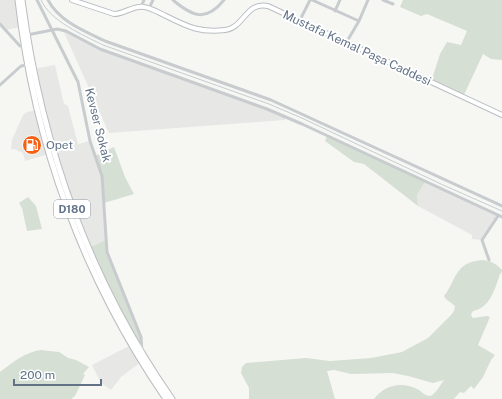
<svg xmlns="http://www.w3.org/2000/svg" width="502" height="399" viewBox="0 0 502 399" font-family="'Public Sans',sans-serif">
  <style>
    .built { fill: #e7e8e6 }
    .green { fill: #d6dfd3 }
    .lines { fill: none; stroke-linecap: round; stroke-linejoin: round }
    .stream { stroke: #c3cdd3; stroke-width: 1 }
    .secondary-casing { stroke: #babec4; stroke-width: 6 }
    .highway-casing { stroke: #babdc0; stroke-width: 7 }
    .street { stroke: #c8cccf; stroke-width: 3 }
    .secondary { stroke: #fff; stroke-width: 4 }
    .highway { stroke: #fff; stroke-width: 5 }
    .labels { text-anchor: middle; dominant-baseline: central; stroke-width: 4; stroke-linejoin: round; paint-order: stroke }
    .shield { fill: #fff; stroke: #919dab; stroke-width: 1 }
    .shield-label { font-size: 11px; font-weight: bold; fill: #627387 }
    .street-label { font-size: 12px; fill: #627387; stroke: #fff }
    .poi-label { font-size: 12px; fill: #627387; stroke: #fff; text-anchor: start }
  </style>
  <rect width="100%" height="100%" fill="#f6f7f3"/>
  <path class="built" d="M0 0H18L21 27 6 30 0 24Z
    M63 30 100 49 286 117 285 120 109 133Z
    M55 65 64 104 68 106 78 144 90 141 102 176 106 240 88 248 72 207 33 69Z
    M37 110 49 154 25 161 23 153 14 149H11L12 140 23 115 27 112Z
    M425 182 498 216 482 240 472 239V235L418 206 417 195Z
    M131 345 141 362 121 377 111 390 101 383 92 365Z"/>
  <path class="green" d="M403 0H502V60L491 59 483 54 463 97 431 82 440 54 447 42 461 45 467 31 427 14 421 16 400 7Z
    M327 136 425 182 417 195 418 206 364 164 354 162 325 141Z
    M114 147 125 177 134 194 104 203 103 181 95 156Z
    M28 197 36 206 42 229 27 231 22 208 19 203Z
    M106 240V248L141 337 142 352 88 248Z
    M483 260C491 261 497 264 502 270V272L500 274C495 289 490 308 473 311L471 314 472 317 473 318 487 316 490 317 478 345 495 355 491 360 483 377 474 389 471 386 464 393 460 392 454 399H374C385 384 403 381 419 390 422 392 425 396 430 396 435 395 441 384 444 380L433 383 408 376 393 373 351 374 334 370 327 371 335 399H249V388L241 373 242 367 246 363 306 358 330 361 371 358 402 352 428 338 451 315 454 311 455 306 446 299 444 296 447 292C458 273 458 262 483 260Z
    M41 350 59 352 68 358 76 360 89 367 83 374 85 375 75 396 71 399H0V372C13 362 25 352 41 350Z"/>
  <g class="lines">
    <path class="stream" d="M41 0C50 21 83 35 103 45L269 104 304 119 443 185 502 211"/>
    <g class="secondary-casing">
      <path id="secondary" d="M72 0 114 14C124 14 134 5 144 7 152 8 159 13 166 16 188 27 200 33 225 30 244 28 246 1 268 6L502 115"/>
    </g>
    <g class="highway-casing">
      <path id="highway" d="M18 0C34 143 84 280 166 399
        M22 0C41 143 89 280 172 399"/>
    </g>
    <path class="street" d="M37 0 78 82 90 141 102 176 107 252 141 337 142 351
      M48 0C59 21 84 31 105 41L271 100 502 206
      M173 0C193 17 206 22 224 0
      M312 0 359 21
      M383 0 393 4
      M141 7 144 0
      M149 8 153 0
      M335 11 340 0
      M300 20 310 0
      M0 24 20 46H24
      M27 35 57 29 66 31 100 49 267 109 302 124 502 217
      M346 43 359 21 368 0
      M0 85 21 66 27 65
      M489 260 482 240 498 216"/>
    <use href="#secondary" class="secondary"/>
    <use href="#highway" class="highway"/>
  </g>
  <defs>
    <g id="fuel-disc" transform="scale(1)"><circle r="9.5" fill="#f56014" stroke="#fff"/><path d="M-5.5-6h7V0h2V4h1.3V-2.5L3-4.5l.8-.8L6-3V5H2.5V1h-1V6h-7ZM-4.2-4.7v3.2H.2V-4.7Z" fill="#fff"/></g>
  </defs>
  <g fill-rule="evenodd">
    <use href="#fuel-disc" x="32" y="145"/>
  </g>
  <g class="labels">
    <rect class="shield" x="54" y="200" width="36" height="18" rx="3"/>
    <g class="shield-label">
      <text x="72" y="209">D180</text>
    </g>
    <g class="street-label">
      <text transform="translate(357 48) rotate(25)">Mustafa Kemal Paşa Caddesi</text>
      <text transform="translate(98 125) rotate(76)">Kevser Sokak</text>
    </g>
    <g class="poi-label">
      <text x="46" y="145">Opet</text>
    </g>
  </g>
  <path d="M14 379v6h87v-6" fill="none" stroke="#627387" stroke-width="2"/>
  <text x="20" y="379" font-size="12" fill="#627387" stroke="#ffffff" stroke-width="3" paint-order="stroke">200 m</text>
</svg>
